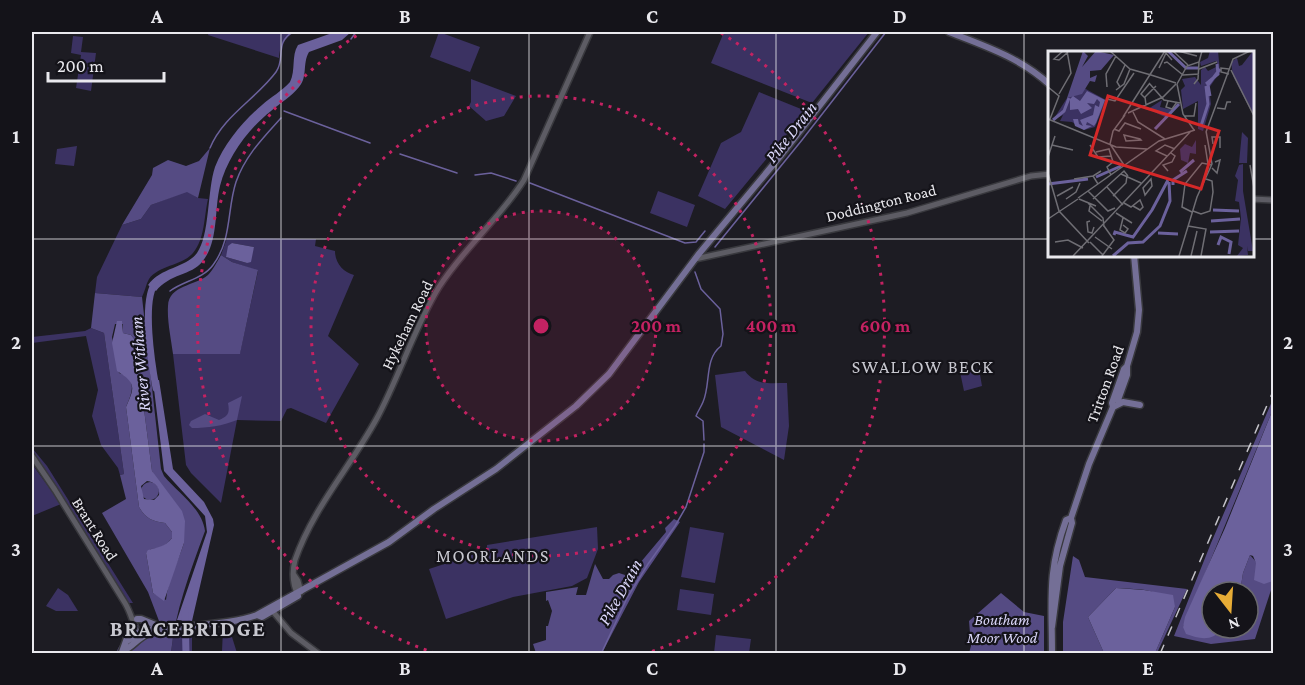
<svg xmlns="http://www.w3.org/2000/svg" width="1305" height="685" viewBox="0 0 1305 685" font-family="'Crimson Pro',serif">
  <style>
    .green { fill: #3b3262; fill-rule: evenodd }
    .forest { fill: #554b83; fill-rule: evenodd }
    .water { fill: #6b619c; fill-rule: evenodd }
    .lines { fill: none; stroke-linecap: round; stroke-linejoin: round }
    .stream { stroke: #6b619c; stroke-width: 1.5 }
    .river { stroke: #6b619c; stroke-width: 7 }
    .tertiary-casing { stroke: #39393e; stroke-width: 8 }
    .secondary-casing { stroke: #39393e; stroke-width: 8 }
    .primary-casing { stroke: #39393e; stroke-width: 9 }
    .tertiary { stroke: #5d5c64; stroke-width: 5 }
    .secondary { stroke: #5d5c64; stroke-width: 5 }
    .primary { stroke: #746f96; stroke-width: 6 }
    .rail { stroke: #c4c3c9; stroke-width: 1.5; stroke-dasharray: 10 10; stroke-linecap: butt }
    .grid { fill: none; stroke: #eae9ee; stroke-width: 1.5; stroke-opacity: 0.55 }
    .ring { fill: none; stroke: #c42262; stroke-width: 3; stroke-dasharray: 3 6 }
    .labels { text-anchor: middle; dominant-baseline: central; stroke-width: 4.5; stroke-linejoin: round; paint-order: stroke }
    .street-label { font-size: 16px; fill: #eae9ee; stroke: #141319 }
    .park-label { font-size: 16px; font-style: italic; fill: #d8d4f7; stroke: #141319 }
    .water-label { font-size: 18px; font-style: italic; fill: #dbd7fa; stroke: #141319 }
    .neighbourhood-label { font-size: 18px; letter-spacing: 1.5px; fill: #c7c7cf; stroke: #141319 }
    .district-label { font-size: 22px; font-weight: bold; letter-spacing: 1.5px; fill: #c7c7cf; stroke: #141319 }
    .inset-river { fill: none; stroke: #6b619c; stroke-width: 3 }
    .inset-road { fill: none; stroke: #6f6e74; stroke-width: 1.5 }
    .view { fill: #d62828; fill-opacity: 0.15; stroke: #d62828; stroke-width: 3 }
    .inset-edge { fill: none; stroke: #eae9ee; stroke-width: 3 }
    .centre { fill: #c42262; stroke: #141319; stroke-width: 3 }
    .ring-label { font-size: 18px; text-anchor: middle; font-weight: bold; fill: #c42262; stroke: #141319; stroke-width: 4.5; stroke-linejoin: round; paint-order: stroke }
    .neatline { fill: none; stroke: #eae9ee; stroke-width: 2 }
    .grid-label { font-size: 20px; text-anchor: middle; font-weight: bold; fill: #eae9ee }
  </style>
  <rect width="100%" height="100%" fill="#1d1c23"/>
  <path class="green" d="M209 32H293C283 38 280 46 279 58L208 35Z
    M439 32 480 47 470 72 430 57Z
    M724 32H869L812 103 711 63Z
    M73 36 83 37 81 52 96 53 91 91 76 88 81 55 71 53Z
    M471 79 516 96 504 116 486 121 469 106 471 102Z
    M759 92 806 111 725 209 698 196 721 143 741 132Z
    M77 146 74 166 55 164 57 149Z
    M187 191 198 198 208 199C204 216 205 239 193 253 182 266 159 265 149 279 146 284 145 291 142 297L95 293 97 277 122 225 141 219 151 205Z
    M658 191 695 205 687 227 650 213Z
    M227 238 316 239 315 246 335 251C335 263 343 272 354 275L328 336 359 364 326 423 291 408 287 409 281 421 237 420 221 503 191 473 186 465 173 354 240 353 258 271 232 262 221 255ZM232 243 254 247 247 263 226 257Z
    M91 328 104 333 124 474 120 475 118 468 101 445 92 416 98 390 86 336 32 343V337L85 331Z
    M979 369 982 386 964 391 960 372Z
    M745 371C756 386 770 383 787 383L789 426 784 460 721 427 715 375Z
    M32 448 47 466 133 603H125L32 456Z
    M32 464 61 504 32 516Z
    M597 527 598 549 587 578 572 586 513 597 446 619 429 569 487 550V545Z
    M690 527 724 533 715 583 681 577Z
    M58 588 68 595 78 611H56L46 606Z
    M680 589 714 594 711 615 677 610Z
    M174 627 192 632V653L171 654Z
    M223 629 232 637 237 653H207L208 652 222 651Z
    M716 635 751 639 749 653H714Z"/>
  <path class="forest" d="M210 148 198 198 187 192 151 205 141 219 122 225 152 175 153 168 168 160 186 166 199 161Z
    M221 255 232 262 258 270 240 354H173C171 338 167 321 168 306 169 285 195 286 208 275 213 270 217 262 221 255Z
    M95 293 142 297 161 469 164 476C178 493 202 508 205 531 190 572 175 611 171 653H116C129 623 142 640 159 621L148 592 102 513 126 499 120 475 124 474 104 333 91 328ZM115 324H123V333L131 335 135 340 152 471 184 543C178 562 168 580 166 600L153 593 146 553 151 549C161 549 166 545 172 538V532L165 523C152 521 146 519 139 507L126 407C132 393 138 379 119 373L112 337Z
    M242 396 237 420C222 426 208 428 192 428L189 425 191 421 205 414 219 420C228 416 230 413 228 403Z
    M1273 399V409L1183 627 1221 632 1223 628H1248V592H1240L1243 573 1250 555 1273 581V587H1272L1255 639 1211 644 1174 636 1211 543Z
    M141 491a9 9 0 1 1 18 0a9 9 0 1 1-18 0Z
    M674 519 680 522 639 582 602 653H536L533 644 546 640V626H548L552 611 548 600 546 601V592L578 587 576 595H586L595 564 603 579H609L613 575 619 573 625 575 640 563 666 532 665 528Z
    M1073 556 1079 560 1085 577 1187 589 1157 653H1155L1175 607C1154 587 1144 590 1116 588L1088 617 1104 653 1063 654V622Z
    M1001 593 1024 612 1044 616V653H969L971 646 969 621Z"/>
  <path class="water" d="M335 32H351L342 40 309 52C302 64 308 77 299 87 292 96 280 103 271 111 248 129 227 158 220 186 214 210 219 242 202 262 192 275 169 274 156 291L148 285C161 267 186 268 197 253 210 235 207 191 215 167 224 144 243 121 262 105 271 97 282 91 290 82 296 70 291 56 298 45Z
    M232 243 254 247 251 262 247 263 226 257 228 246Z
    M117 321H122L123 333 131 335 135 340 152 471 182 511 185 521 184 543 164 601 153 593 146 553 148 550C158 547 165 547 172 538V532L165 523C152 521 146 519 139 507L126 407C135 387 136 383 117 371L112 343ZM147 481C155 482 160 487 159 495L154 500 144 499 141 486Z
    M159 380 173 469 204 502 213 519 214 525 192 621 177 620 207 532 205 516 164 471 153 381Z
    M1273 409V581L1264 584 1254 580 1256 563 1253 556 1250 555 1243 573 1240 592H1212V628H1223C1212 642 1200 639 1186 634L1183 627 1185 617 1225 528Z
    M1116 588 1144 590 1173 595 1175 607 1155 653H1104L1088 617Z"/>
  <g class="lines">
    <path class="stream" d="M351 39 356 32
      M284 111 370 143
      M210 148C223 116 256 99 276 72 286 58 274 43 293 32
      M400 154 457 173
      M475 175 491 173 516 181
      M530 183 685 243 696 242 705 231
      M715 247 802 140 886 32
      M695 272 701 289 720 309 723 334 721 346C704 359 711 384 703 402 701 407 698 411 696 416L703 421 704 440
      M170 291C183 281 203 279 213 265 232 240 227 209 236 182 245 156 263 138 281 118
      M601 654 627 598 648 564 675 526 686 507 704 452V444"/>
    <path class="river" d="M156 388C152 366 141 299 156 282
      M185 611 186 654"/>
    <g class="tertiary-casing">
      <path id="tertiary" d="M32 456 55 490 125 603C131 613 132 621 137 631
        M294 575 298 581 301 592
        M298 595C293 585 292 572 295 560 313 508 351 466 377 418 400 375 414 328 439 287 464 248 500 218 524 180L590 32
        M270 608 291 633 319 654"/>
    </g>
    <g class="secondary-casing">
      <path id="secondary" d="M1252 199 1274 200
        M695 259 907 213 1031 176 1050 174"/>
    </g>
    <g class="primary-casing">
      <path id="primary" d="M949 32C985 46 1021 58 1050 85
        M1118 400 1127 375V367
        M1113 407 1123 402 1140 405
        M257 615 389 542 434 509 496 469 576 406 609 374 698 255 782 154 877 32
        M137 619H141L158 626
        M1052 627 1060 566 1072 523 1071 518 1089 464 1113 407 1112 403 1124 369 1127 366 1137 332 1139 310 1134 255
        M127 641 140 632 162 627
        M123 651C133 647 139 636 150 633 185 623 223 627 257 615L262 617 298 596
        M122 652 127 638 135 627
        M1052 654C1052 600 1047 572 1066 520L1071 518"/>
    </g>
    <use href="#tertiary" class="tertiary"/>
    <use href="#secondary" class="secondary"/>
    <use href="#primary" class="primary"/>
    <path class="rail" d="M1160 654 1274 389"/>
  </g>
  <path class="grid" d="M281 32V654M529 32V654M776 32V654M1024 32V654M32 239H1050M1252 239H1274M32 446H1274"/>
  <circle cx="541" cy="326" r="115" fill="#c42262" fill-opacity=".12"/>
  <g class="ring">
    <circle cx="541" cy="326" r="115"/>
    <circle cx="541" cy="326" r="230"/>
    <path d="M435 653A344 344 0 0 1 361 33M721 33A344 344 0 0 1 647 653"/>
  </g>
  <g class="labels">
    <g class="street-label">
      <text transform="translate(881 203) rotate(-14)">Doddington Road</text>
      <text transform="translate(407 325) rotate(-64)">Hykeham Road</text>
      <text transform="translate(1105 384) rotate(-70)">Tritton Road</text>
      <text transform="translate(95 529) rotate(58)">Brant Road</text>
    </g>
    <g class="park-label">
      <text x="1002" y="619">Boutham<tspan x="1002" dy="18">Moor Wood</tspan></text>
    </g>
    <g class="water-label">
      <text transform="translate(791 132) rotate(-52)">Pike Drain</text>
      <text transform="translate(140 364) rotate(-95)">River Witham</text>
      <text transform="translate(620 592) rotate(-61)">Pike Drain</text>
    </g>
    <g class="neighbourhood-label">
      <text x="923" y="367">SWALLOW BECK</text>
      <text x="493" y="556">MOORLANDS</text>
    </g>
    <g class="district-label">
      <text x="188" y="628">BRACEBRIDGE</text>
    </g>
  </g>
  <g transform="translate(1048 51)">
    <rect width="206" height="206" fill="#1d1c23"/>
    <path d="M162 0H170L172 21 161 37 163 53 155 80 150 78V50L135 58 133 39 137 35 134 28 147 26 153 34V19L157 16 160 20 170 15 168 10 153 15 152 11 160 7ZM205 0V64L185 25 183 11 189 7 191 15 194 14ZM36 37 58 49 47 76 36 79 24 71 12 70 15 64 5 69 19 47ZM114 49 112 56 125 59 119 67 100 58ZM194 81 200 87 199 112H191ZM148 89V103L142 102 140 112 133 109 132 98 137 93 144 96ZM195 113V140L205 200H200L199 195 200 204 189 205 195 197 190 194 193 167 191 151 187 150 190 129 187 125 191 114Z" fill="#3b3262"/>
    <path d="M35 0 40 5 34 16 48 0 66 4 53 19 42 20V27L49 24 47 31 42 30 34 43 19 47Z" fill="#554b83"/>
    <path d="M39 40 57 49 48 72 46 75 39 71 38 74 44 75 36 79 27 75 25 68H30L31 73 35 75 32 69 45 64 47 54 51 56 52 51 49 48 46 53 39 52 44 57 33 63 30 58 22 59V48L25 45 32 50Z" fill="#6b619c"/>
    <path class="inset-river" d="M120 0 138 17H151M158 33 170 23 169 13M162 45 160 34 172 18M5 69 16 60 21 47M153 75 160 53 158 35M107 78 131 53M132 121 146 109M48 126 73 115M0 133 40 128M125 134V129L139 120M104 159 120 129M165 159 191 160M163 170 192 168M162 181 191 180M110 182 130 183M66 184 67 181 85 186 104 159M170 194 173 186 183 191 181 203M65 205 80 192 95 191 112 175 122 150 121 131"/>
    <path class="inset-road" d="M15 0 6 8 11 9 20 1M62 0 82 18 103 24M125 0 140 14M130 0 149 5M116 12 119 11 135 24 151 23M111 17 118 2 124 9M151 18 169 11M183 19 206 65M181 23 173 21V17L181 18M103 24 128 32M101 32 116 49 132 52M129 33 135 63 146 79M129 33 139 15 151 11 154 0M146 33 150 28 151 11M0 36 11 45 2 68M59 36 58 23 68 5M72 36 69 31 77 14M68 39 76 33 82 18M11 43 23 22 19 0M97 47 93 43 102 32M59 48 67 50 86 22M120 50 118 56 124 58 129 51M98 54 97 46 108 35M169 57 177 58 179 51H183M85 61 90 71 117 88M80 62 115 46 128 33M136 65H146L148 52M75 66 117 0M0 68 68 96 99 98M66 78 71 80 77 72 93 78M158 81 185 8 202 0M76 84 92 88 93 89 78 90ZM165 93 164 86H172V97M4 94 25 99M42 94 50 106 63 105M157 94 160 113M48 101 61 98 65 111 59 116 63 124M119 105 108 100 117 94 127 98M0 106 7 85M76 114 62 93 65 80 77 64M202 114 206 137M164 117 169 122 172 109 167 111M120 120 115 114 124 111 127 105 123 102M0 122 11 160 41 192M73 123 93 132M26 128 45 125M103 128 104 135 97 144 95 137ZM50 133 45 125 53 120M59 136 75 154M40 140 60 160 67 157M9 145 25 136M65 145 78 132 79 125M30 147 111 90 147 79M18 148 28 141 32 132M31 148 48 155M45 148 76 120 80 125M39 151 55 167 56 176M76 152 83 156 92 149 95 156 92 159 85 155M42 155 41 160 54 170M145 160 153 163 162 160 165 141 164 130 158 128M144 161 134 156 137 133 154 112 164 114M68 162 84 172M0 168 30 148M42 170 39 171 40 181 44 182 46 176M75 174 80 178 77 182 72 179 75 167M140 175 158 178 153 205M47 186 64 198M7 191 20 189 35 197M42 191 55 204M25 205 143 80M54 205 66 189 56 175M131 205 149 146 164 113 158 80M143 205 149 180"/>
    <path class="view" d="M60 45 171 80 153 138 42 104Z"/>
    <rect width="206" height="206" class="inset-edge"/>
  </g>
  <circle cx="541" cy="326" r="9" class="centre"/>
  <g class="ring-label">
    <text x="656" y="332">200 m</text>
    <text x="771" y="332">400 m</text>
    <text x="885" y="332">600 m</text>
  </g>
  <rect width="1305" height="685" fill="none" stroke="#141319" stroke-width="66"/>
  <g transform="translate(1230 610) rotate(163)"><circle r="28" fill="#141319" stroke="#6a696e" stroke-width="1.5"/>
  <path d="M0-4.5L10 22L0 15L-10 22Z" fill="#e7ac36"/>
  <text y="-9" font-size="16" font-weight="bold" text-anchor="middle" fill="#eae9ee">N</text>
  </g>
  <path d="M48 72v9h116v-9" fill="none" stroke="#eae9ee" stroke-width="3"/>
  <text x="57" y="72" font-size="18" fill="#eae9ee" stroke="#141319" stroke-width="4.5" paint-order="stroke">200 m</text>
  <rect x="33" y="33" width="1239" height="619" class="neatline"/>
  <g class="grid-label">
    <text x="157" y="23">A</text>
    <text x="405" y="23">B</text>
    <text x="652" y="23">C</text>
    <text x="900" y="23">D</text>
    <text x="1148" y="23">E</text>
    <text x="16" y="143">1</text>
    <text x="1288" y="143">1</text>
    <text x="16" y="349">2</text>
    <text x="1288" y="349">2</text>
    <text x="16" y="556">3</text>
    <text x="1288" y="556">3</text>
    <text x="157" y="675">A</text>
    <text x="405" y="675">B</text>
    <text x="652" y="675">C</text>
    <text x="900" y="675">D</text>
    <text x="1148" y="675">E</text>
  </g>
</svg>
